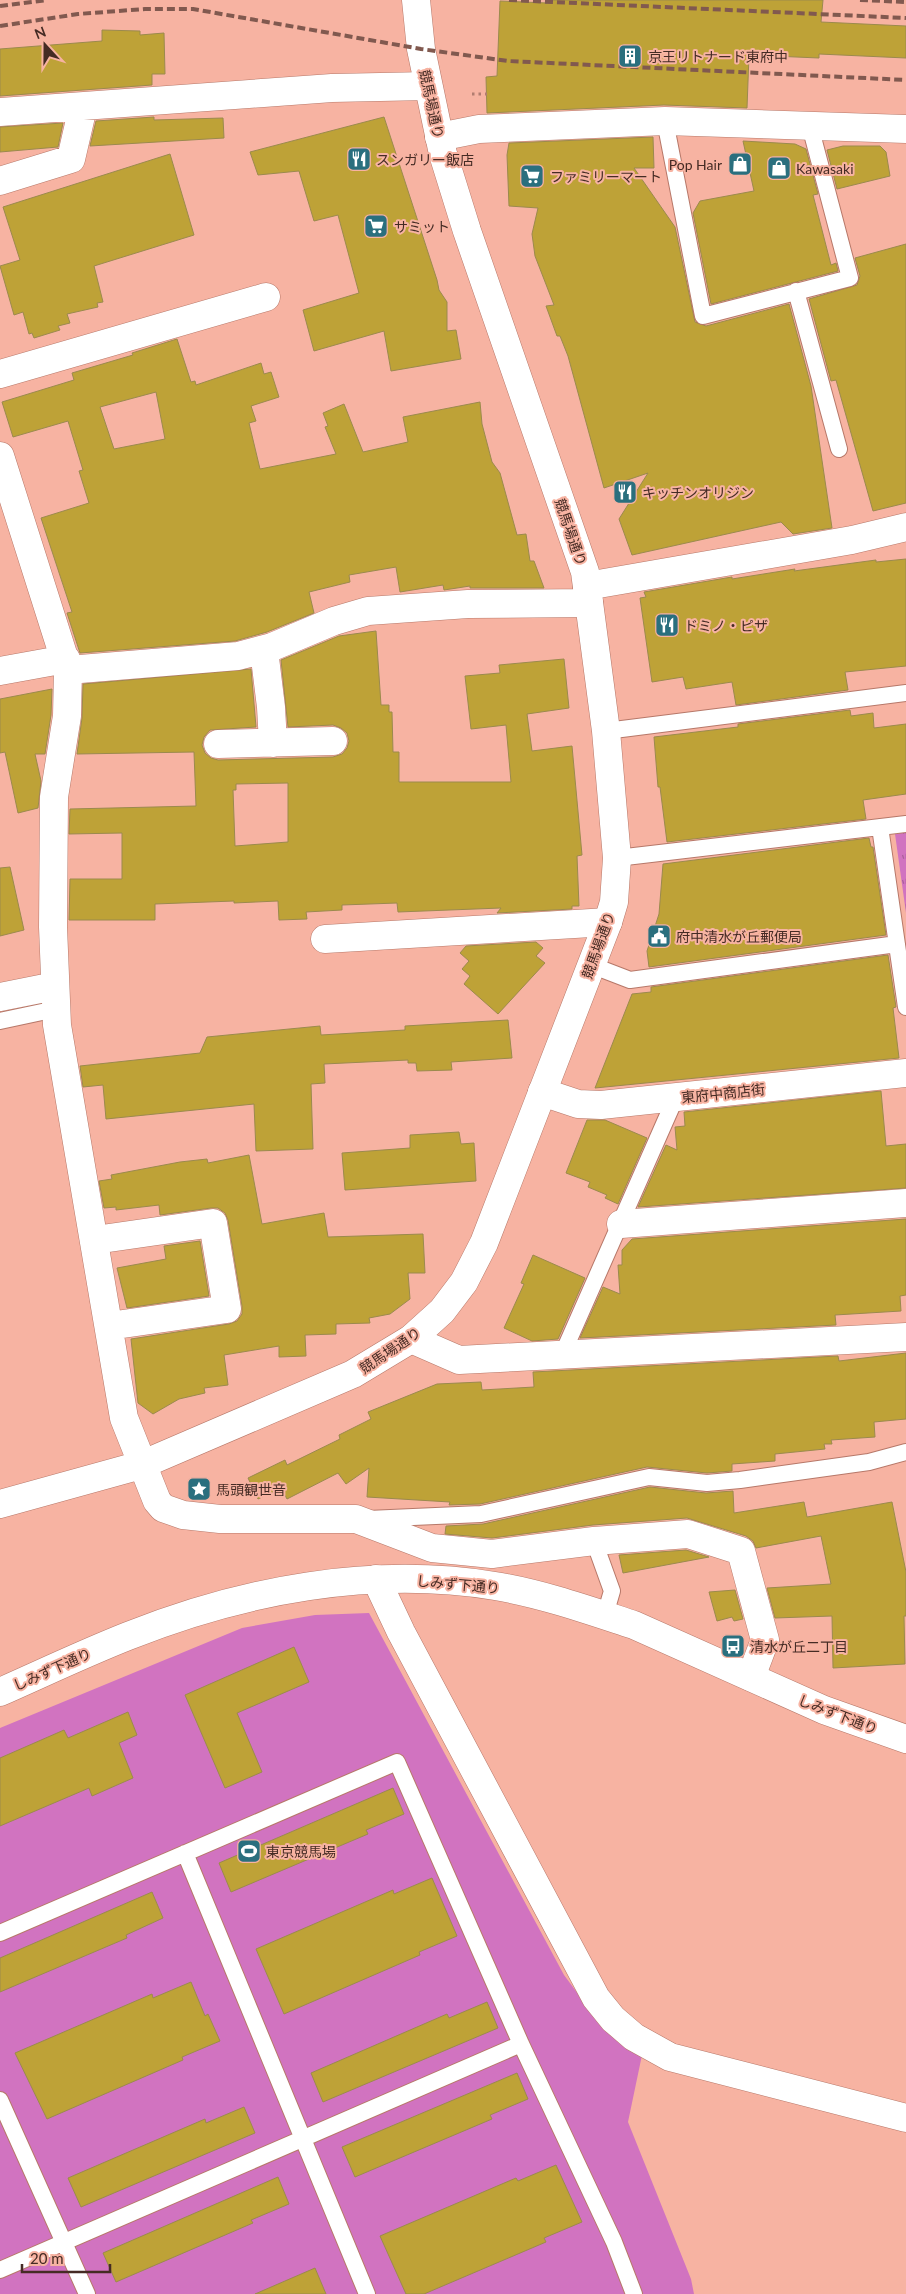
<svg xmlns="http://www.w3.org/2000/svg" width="906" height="2294" viewBox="0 0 906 2294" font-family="Lato,'Noto Sans JP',sans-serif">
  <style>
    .park { fill: url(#park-tufts) }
    .pitch { fill: #d173c0 }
    .building { fill: #bea237; stroke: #9b8a4d; fill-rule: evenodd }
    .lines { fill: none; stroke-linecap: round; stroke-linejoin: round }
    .lane-casing { stroke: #b77869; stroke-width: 18 }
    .street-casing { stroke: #b77869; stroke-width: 29 }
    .secondary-casing { stroke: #b77869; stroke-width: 29 }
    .path { stroke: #b17d70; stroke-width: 3; stroke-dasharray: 2.5 4; stroke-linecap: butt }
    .lane { stroke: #fff; stroke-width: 16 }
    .street { stroke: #fff; stroke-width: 28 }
    .secondary { stroke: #fff; stroke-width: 28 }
    .rail { stroke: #81594f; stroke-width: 4; stroke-dasharray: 8 4; stroke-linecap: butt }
    .labels { text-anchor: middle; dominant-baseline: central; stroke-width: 4; stroke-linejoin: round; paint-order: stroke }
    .poi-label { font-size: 14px; fill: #452b24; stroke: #f7b3a2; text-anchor: start }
    .street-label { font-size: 14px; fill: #452b24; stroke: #f7b3a2 }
  </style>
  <defs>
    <pattern id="park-tufts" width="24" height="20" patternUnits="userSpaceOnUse" patternTransform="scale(1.25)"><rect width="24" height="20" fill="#d173c0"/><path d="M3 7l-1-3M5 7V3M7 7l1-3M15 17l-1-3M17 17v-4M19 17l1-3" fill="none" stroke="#ab5f9c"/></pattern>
  </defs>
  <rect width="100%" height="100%" fill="#f7b3a2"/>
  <path class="park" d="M906 832V913L895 834Z"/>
  <path class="pitch" d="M369 1613 564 1975 601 2025 642 2055 628 2122 691 2279 694 2294H0V1728L242 1628 315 1615Z"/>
  <path class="building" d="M548 0H823L821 22 906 26V58L819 54V58L749 55 747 108 664 105 487 113 486 77 497 76 500 1 547 3Z
    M102 30 140 31V35L164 33 165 74H152V85L0 96V49L102 41Z
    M154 117V120L223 118 224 138 90 146 96 121Z
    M384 117 437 280 439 290 447 302V331L456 330 461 359 391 371 384 331 314 351 303 310 359 293 338 215 314 221 299 171 258 175 250 152Z
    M63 123 58 147 0 152V127Z
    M653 137 654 168H634L675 227 695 322 706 326 789 304 811 386 832 528 793 534 781 522 632 555 619 519 648 473 604 488 568 356 560 336H557L546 306 554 305 535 256 532 234 538 208 509 206 507 155 509 143Z
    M743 141 795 144 806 149 818 194 813 195 831 265 836 263 838 271 711 304 693 213 700 201 754 191Z
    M843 146H880L886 152 890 176 837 189 827 150Z
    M170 154 194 235 94 266 103 302 97 303 98 307 67 314 70 323 58 326 60 330 34 338 32 333 29 334 23 312 14 315 0 266 20 260 3 207Z
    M906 244V503L873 511 836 380 831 381 809 299 857 285 860 276 855 258Z
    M177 339 191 382 195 381 196 385 261 363 264 374 271 372 279 397 251 406 256 421 249 423 260 469 336 454 325 427 328 426 323 413 344 404 363 452 408 442 403 417 480 402 482 424 492 462 500 473 517 535 526 534 530 561H534L544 588H470V586L444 590 443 585 400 592 396 567 349 575 350 582 309 592 314 613 267 632 235 641 80 653 67 613 72 612 41 518 89 503 79 471 83 470 68 421 13 437 2 402 74 380 72 373 133 355 132 353ZM156 392 165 439 114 449 100 407Z
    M906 559V666L845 672 848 690 736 705 732 682 686 689 683 677 652 682 640 598 646 597 644 592 732 577V579L795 569 794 571 876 560V562Z
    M376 631 381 705H389V712H392L393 752H399V782H511L506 725 471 729 465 676 500 673 499 665 564 659 569 708 527 714 532 751 572 746 582 855 577 856 579 906H572V909L497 913 501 908 398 912 397 903 342 905V910L306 912 307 919 279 920 278 901 234 903V901L155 904V920H69L70 879H122V833L69 834 70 809 196 806 194 752 77 754 82 718 83 684 251 669 256 727 210 730 204 737 202 745 205 753 211 758 218 760 333 757 342 754 347 748 349 741 347 733 341 728 333 725 288 727 281 660 339 636ZM288 783V842L235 846 233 790H236V784Z
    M52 689 51 715 45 754H35L41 781 38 808 18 813 5 752 0 753V699Z
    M850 710 851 716 873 713 874 728 906 724V794L863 800 866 819 667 842 660 787H658L654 737 738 727V724Z
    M869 838 871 847H873L886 935 649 967 647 951 659 914 663 864Z
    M10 867 24 930 0 936V868Z
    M536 942 543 948 536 956 545 963 498 1014 464 984 470 976 462 969 469 961 460 953 466 946Z
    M888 955 896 1007 893 1008 899 1058 595 1088 632 994 651 992V987Z
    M508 1020 512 1058 451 1062 452 1070 417 1071 416 1063H408V1060L324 1064 325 1083 311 1084 313 1149 256 1151 254 1104 106 1119 103 1085 83 1087 80 1066 200 1053 207 1037 320 1026 321 1035 405 1030V1026Z
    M881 1091 886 1146 906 1144V1188L638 1207 666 1145 677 1150 675 1127 685 1126 684 1112Z
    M587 1120H605L647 1138 618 1204 605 1198 607 1195 588 1187 590 1182 566 1173Z
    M459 1132 461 1144 474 1143 476 1181 345 1190 342 1153 410 1148V1135Z
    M249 1155 262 1224 324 1213 328 1237 423 1234 425 1273H408L410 1299 390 1314 369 1318 370 1323 336 1324V1334L305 1335 306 1356 279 1357V1346L224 1355 228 1385 204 1388 205 1393 179 1399 153 1414 138 1403 131 1339 229 1324 237 1321 242 1314V1306L228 1220 225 1213 218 1208H211L160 1215 159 1205 116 1210V1207L104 1208 99 1181 112 1179 111 1175 180 1162 207 1159 208 1163Z
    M906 1219V1295L900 1296 901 1311 835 1315 836 1325 580 1338 603 1287 620 1294 618 1265H622V1250L632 1239Z
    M200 1241 209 1296 127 1308 117 1268 166 1259 164 1246Z
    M533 1255 585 1278 558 1339 532 1341 504 1328 524 1284 521 1283Z
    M906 1353V1419L874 1422 875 1437 831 1440 832 1444H824L825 1449 775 1454V1461L732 1464V1471L707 1473 647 1467 480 1504 449 1505 450 1502 367 1497 369 1468 346 1484 338 1473 287 1499 281 1488 258 1499 248 1478 285 1460 287 1465 340 1439 339 1435 371 1419 368 1412 437 1384 481 1382 482 1390 534 1387 533 1372 838 1356 839 1361Z
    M650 1487 706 1493 733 1491 734 1513 804 1502 807 1517 892 1502 906 1572V1616H904L905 1664 833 1668 832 1616 775 1618 767 1588 831 1584 821 1536 756 1548 753 1541 746 1536 687 1518 593 1525 492 1538 445 1534 446 1526 483 1524Z
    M686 1550 709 1557 623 1573 619 1555Z
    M735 1590 743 1619 734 1621 732 1617 717 1621 709 1592Z
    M294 1647 309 1682 237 1713 262 1772 225 1788 185 1695Z
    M128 1712 137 1735 119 1743 133 1778 92 1796 89 1788 0 1826V1758L64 1730 68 1738Z
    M393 1788 404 1814 366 1830 368 1834 231 1892 219 1863Z
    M432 1878 457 1936 419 1952 420 1955 284 2014 256 1949 393 1890 394 1894Z
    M152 1892 163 1918 126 1935 127 1938 0 1992V1958Z
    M191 1982 205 2016 208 2014 220 2041 182 2057 183 2060 47 2119 15 2053 152 1994 153 1998Z
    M487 2002 498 2028 323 2102 311 2073 447 2014 449 2018Z
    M517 2073 528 2099 490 2115 492 2119 355 2177 342 2147Z
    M244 2107 255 2133 81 2207 68 2178 205 2119 206 2123Z
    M556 2165 582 2222 544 2238 546 2242 424 2294H406L380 2236 516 2178 518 2181Z
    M278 2177 289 2204 251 2220 253 2223 116 2282 103 2253Z
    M315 2268 326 2294H255Z"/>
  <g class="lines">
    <g class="lane-casing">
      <path id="lane" d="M665 121 703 316 850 278 810 126
        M796 291 839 449
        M606 731 906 693
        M880 827 906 1007
        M617 858 906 824
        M591 965 630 980 897 944
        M0 1021 56 1009
        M563 1353 675 1099
        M368 1519 481 1514 649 1477 707 1483 740 1480 869 1462 906 1452
        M594 1541 612 1591 605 1615
        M185 1853 367 2294
        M0 1933 397 1762 521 2044 614 2242 634 2294
        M0 2100 87 2294
        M0 2270 521 2044"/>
    </g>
    <g class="street-casing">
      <path id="street" d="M0 112 332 88 428 86
        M439 137 479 129 665 121 906 129
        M0 181 71 159 83 107
        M0 374 266 297
        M0 456 68 670 67 716 54 797 53 927 57 1025 124 1418 157 1501 163 1508 183 1515 220 1519H356L432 1548 492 1554 594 1541 688 1534 741 1551 765 1640 751 1677
        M587 586 852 540 906 527
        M264 650 271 707 273 743
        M68 670 238 656 272 647 334 621 368 611 468 604 589 603
        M0 671 66 659
        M218 744 333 741
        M325 939 608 922
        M0 997 55 986
        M542 1092 578 1104 601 1105 906 1073
        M621 1224 906 1203
        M95 1240 213 1223 227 1309 109 1326
        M411 1339 459 1360 906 1337
        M376 1579 401 1632 596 1998 613 2019 634 2037 670 2057 906 2118"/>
    </g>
    <g class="secondary-casing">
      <path id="secondary" d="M0 1504 141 1465 353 1374 411 1339 442 1311 464 1282 484 1243 608 922 614 902 617 858 606 731 585 572 467 231 443 154 421 49 416 0
        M0 1692C43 1673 85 1653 128 1636 243 1590 372 1566 495 1586 543 1594 588 1610 634 1625L824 1710 906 1739"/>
    </g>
    <path class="path" d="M472 94H487"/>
    <use href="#lane" class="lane"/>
    <use href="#street" class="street"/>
    <use href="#secondary" class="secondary"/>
    <path class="rail" d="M509 0 906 18
      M860 0 906 2
      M0 6 47 0
      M0 26 78 14 145 9H193L421 49 508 61 906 80"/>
  </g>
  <defs>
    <g id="building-square" transform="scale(1.25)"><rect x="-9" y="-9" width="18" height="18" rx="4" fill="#2a6f7e" stroke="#f7b3a2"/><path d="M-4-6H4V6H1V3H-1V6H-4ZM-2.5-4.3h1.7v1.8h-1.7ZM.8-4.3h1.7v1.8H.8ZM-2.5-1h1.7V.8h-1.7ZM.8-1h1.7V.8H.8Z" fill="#fff"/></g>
    <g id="restaurant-square" transform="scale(1.25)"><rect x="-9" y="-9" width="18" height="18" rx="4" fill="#2a6f7e" stroke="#f7b3a2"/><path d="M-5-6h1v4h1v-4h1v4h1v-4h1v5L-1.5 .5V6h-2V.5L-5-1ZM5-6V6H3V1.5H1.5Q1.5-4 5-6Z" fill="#fff"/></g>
    <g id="shop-square" transform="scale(1.25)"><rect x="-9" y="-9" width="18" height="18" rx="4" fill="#2a6f7e" stroke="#f7b3a2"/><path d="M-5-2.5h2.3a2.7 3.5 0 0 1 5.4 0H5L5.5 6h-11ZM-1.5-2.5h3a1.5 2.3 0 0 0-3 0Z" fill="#fff"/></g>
    <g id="supermarket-square" transform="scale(1.25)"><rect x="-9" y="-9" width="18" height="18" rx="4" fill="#2a6f7e" stroke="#f7b3a2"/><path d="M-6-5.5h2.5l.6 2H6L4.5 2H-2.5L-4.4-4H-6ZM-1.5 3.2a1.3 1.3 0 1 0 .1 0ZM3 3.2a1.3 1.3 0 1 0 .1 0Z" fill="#fff"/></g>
    <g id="civic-square" transform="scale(1.25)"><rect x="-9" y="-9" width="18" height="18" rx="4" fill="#2a6f7e" stroke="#f7b3a2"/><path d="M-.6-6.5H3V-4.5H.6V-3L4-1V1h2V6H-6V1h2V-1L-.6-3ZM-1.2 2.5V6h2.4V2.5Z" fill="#fff"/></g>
    <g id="sight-square" transform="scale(1.25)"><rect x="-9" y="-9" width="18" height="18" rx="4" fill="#2a6f7e" stroke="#f7b3a2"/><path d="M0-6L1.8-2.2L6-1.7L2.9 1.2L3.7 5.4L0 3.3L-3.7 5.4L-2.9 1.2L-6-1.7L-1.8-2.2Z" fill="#fff"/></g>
    <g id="bus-square" transform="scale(1.25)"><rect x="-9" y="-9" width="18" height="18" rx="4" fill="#2a6f7e" stroke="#f7b3a2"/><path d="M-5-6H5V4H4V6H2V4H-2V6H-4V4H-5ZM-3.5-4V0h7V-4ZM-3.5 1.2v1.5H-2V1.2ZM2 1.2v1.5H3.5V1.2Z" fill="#fff"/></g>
    <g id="stadium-square" transform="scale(1.25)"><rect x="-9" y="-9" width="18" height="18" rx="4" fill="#2a6f7e" stroke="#f7b3a2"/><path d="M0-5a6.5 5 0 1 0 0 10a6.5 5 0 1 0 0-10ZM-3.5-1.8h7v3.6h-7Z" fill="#fff"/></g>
  </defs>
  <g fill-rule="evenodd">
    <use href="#building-square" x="630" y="56"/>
    <use href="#restaurant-square" x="359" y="159"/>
    <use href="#shop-square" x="740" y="164"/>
    <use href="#shop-square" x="779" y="168"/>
    <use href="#supermarket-square" x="532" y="176"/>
    <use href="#supermarket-square" x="376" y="226"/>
    <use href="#restaurant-square" x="625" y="492"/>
    <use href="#restaurant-square" x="667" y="625"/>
    <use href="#civic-square" x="659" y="936"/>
    <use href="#sight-square" x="199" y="1489"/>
    <use href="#bus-square" x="733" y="1646"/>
    <use href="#stadium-square" x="249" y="1851"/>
  </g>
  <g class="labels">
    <g class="poi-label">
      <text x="648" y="56">京王リトナード東府中</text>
      <text x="376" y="159">スンガリー飯店</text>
      <text x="722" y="164" text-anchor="end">Pop Hair</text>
      <text x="796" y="168">Kawasaki</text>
      <text x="550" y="176">ファミリーマート</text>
      <text x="394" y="226">サミット</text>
      <text x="642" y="492">キッチンオリジン</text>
      <text x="684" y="625">ドミノ・ピザ</text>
      <text x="676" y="936">府中清水が丘郵便局</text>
      <text x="216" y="1489">馬頭観世音</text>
      <text x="750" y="1646">清水が丘二丁目</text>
      <text x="266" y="1851">東京競馬場</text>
    </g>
    <g class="street-label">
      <text transform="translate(432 104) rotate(78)">競馬場通り</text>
      <text transform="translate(571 532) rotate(71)">競馬場通り</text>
      <text transform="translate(598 945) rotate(-70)">競馬場通り</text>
      <text transform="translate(723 1093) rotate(-6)">東府中商店街</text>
      <text transform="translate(390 1350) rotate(-34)">競馬場通り</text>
      <text transform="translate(458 1584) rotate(5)">しみず下通り</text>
      <text transform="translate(52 1669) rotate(-24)">しみず下通り</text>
      <text transform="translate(838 1714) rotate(21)">しみず下通り</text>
    </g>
  </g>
  <g transform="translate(45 45) rotate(339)" stroke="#f7b3a2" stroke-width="4" paint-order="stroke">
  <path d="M0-4L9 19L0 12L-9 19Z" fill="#452b24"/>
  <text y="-8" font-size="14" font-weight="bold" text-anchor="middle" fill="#452b24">N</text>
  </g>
  <path d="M22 2264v8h88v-8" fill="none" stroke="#452b24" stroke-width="2.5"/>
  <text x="30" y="2264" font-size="15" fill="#452b24" stroke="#f7b3a2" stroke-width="4" paint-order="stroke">20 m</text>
</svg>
